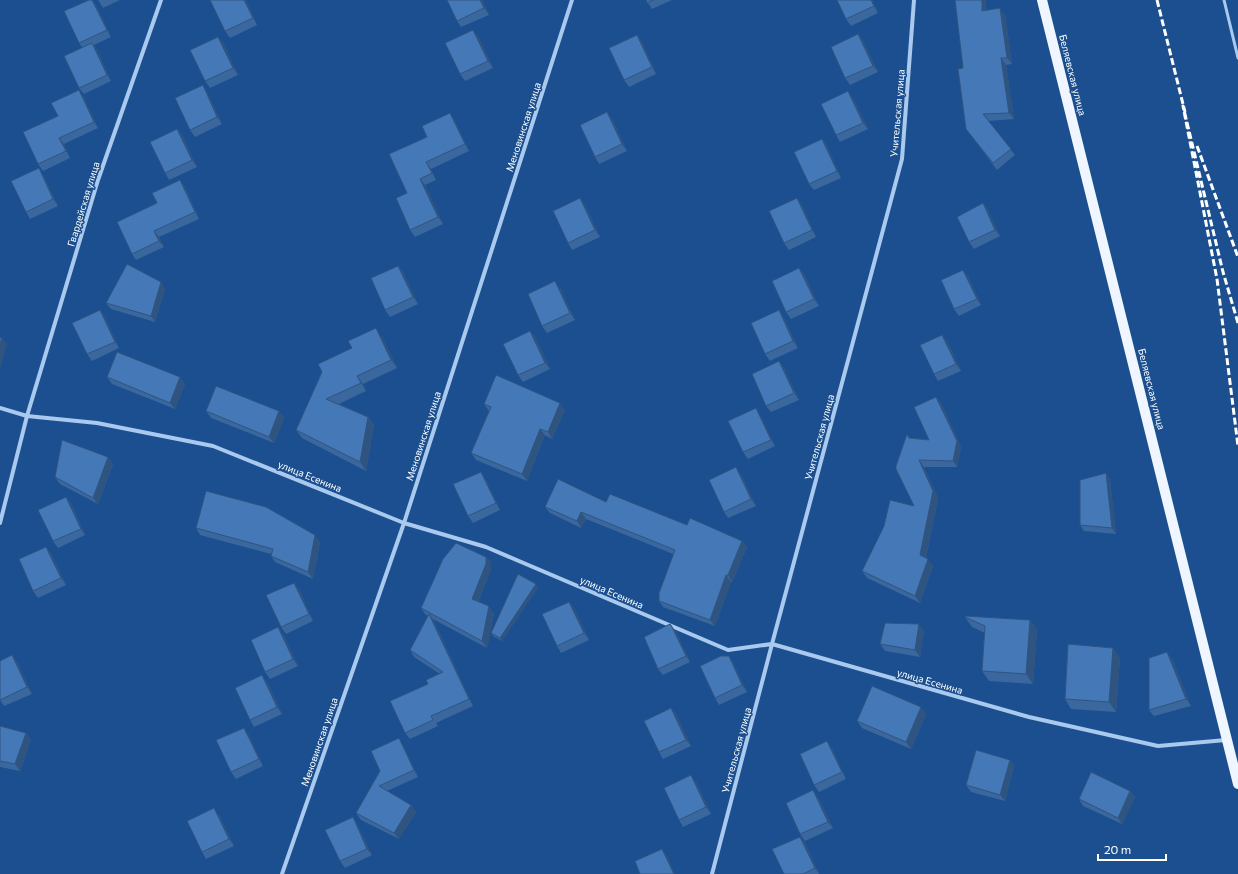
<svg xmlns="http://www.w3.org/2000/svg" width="1238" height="874" viewBox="0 0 1238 874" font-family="Commissioner,sans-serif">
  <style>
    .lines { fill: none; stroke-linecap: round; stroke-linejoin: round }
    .lane { stroke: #a9c9ee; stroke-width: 3 }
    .street { stroke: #a9c9ee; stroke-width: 4 }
    .primary { stroke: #f0f6ff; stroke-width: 10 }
    .rail { stroke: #fff; stroke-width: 3; stroke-dasharray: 7 3; stroke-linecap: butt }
    .wall { fill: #3a679d }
    .shaded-wall { fill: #305480 }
    .building { fill: #4478b7; stroke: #305480 }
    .labels { text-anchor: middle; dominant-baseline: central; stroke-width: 3; stroke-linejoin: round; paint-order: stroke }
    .street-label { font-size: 10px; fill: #fff; stroke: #1b4f8f }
  </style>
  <rect width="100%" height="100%" fill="#1b4f8f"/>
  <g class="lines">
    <path class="lane" d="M1224 0 1238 58"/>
    <path class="street" d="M0 408 27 416 97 423 213 446 404 523 486 547 728 650 772 644 1029 717 1158 746 1226 740
      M0 523 27 416 98 180 161 0
      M282 874 404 523 572 0
      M712 874 772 644 902 159 914 0"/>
    <path class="primary" d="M1042 0 1238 784"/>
    <path class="rail" d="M1157 0 1185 112
      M1197 146 1238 257
      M1238 323 1223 272 1183 106 1217 279 1238 446"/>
  </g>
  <path class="wall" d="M92 0 96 5 111 37 94 45 97 50 111 81 84 94 79 88 82 47 79 43Z
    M98 0H120L103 8Z
    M210 0H246L257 25 230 38 225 31Z
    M482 0 489 15 461 27 457 21Z
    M646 0H672L652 9Z
    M837 0H872L878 13 851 26 846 19Z
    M987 10 1005 15 1012 64 1006 65 1014 119 988 121 1015 155 997 170 966 129 963 68Z
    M858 34 863 41 878 72 850 85 845 78Z
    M637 35 642 42 656 74 629 87 624 80Z
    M478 36 493 68 465 81 460 74Z
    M218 37 223 43 238 75 210 88 205 81Z
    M207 92 222 124 195 137 190 130Z
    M83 96 98 128 64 144 70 158 43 171 38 164 58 116Z
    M853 98 868 129 840 142 836 135Z
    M454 119 469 151 431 169 436 180 425 185 443 224 415 237 410 230 407 193 427 137Z
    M612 119 627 151 599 164 595 157Z
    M177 129 182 135 197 167 169 180 165 173Z
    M822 139 827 146 841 178 814 190 809 184Z
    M39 168 43 175 58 206 30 219 26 212Z
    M185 187 199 219 159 237 164 247 136 260 132 254 157 203Z
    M580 198 585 205 600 237 572 250 568 243Z
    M797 198 802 205 816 237 789 250 784 243Z
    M983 203 988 210 1000 236 974 249 969 242Z
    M398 266 403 272 418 304 390 317 385 310Z
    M799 268 804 274 819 306 791 319 786 312Z
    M968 276 981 305 959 316 954 309Z
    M560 288 575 320 547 333 542 326Z
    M165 289 155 322 111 309 106 303Z
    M100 310 105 317 119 348 92 361 87 354Z
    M779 310 783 316 798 348 770 361 765 354Z
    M530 331 535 337 550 369 523 382 518 375Z
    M942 335 947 341 961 371 938 381 934 374Z
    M382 337 397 368 363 384 366 391 339 404 368 417 374 425 366 471 302 438 296 430 322 372Z
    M779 361 784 368 799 400 771 412 766 406Z
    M107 377H180L185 384 175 409 112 384Z
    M936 397 941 403 961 447 957 467H924L938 498 926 558 933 566 920 603 867 578 862 571 914 506 907 434 910 438 929 440Z
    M484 404 565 410 552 439 545 435 527 481 476 460 471 453 489 411Z
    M206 411H279L284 418 274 443 211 418Z
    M760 415 775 446 748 459 743 452Z
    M108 457 113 464 98 504 60 484 55 477Z
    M481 472 485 478 500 510 473 523 468 516Z
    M1106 473 1110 480 1116 534 1084 531 1080 525Z
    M741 474 756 506 728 518 724 512Z
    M66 497 71 503 85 535 58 548 53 541Z
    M606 502 742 541 747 547 732 582H731L715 626 663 607 659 601 673 554 586 519 581 528 550 513 545 507Z
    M196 528 320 542 313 579 275 562 271 556V554L200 535Z
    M51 553 66 585 38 598 33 591Z
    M486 557 491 563V570L478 602 494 613 487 648 431 618 434 621 473 706 436 723 438 726 410 739 405 733 428 684 440 674 414 657 410 650 428 616 425 614 421 608Z
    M294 583 299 589 313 621 286 634 281 627Z
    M538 587 502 641 493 636 491 633Z
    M569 602 574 608 589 640 561 653 557 646Z
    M965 617 1030 620 1037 630 1033 684 989 681 982 671 985 633 972 627Z
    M278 627 283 634 298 666 270 679 265 672Z
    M924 631 920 657 885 651 880 644Z
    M676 632 690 662 663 675 658 669Z
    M12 655 17 662 32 694 4 706 0 700V661Z
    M729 656 733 663 747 692 719 705 715 698Z
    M1120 658 1116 712 1071 709 1065 699Z
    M1172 659 1191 706 1154 716 1149 710Z
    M267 682 282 714 254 727 250 720Z
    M671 708 676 714 691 746 663 759 659 752Z
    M926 714 911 749 862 728 857 721Z
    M0 726 26 733 31 740 20 771 0 767Z
    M248 734 263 766 236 779 231 772Z
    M403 745 418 777 387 791 411 805 416 812 399 839 361 820 356 813Z
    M832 748 846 779 819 792 814 785Z
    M1010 760 1014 766 1005 801 971 792 966 785Z
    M696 782 711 814 683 827 679 820Z
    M1130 791 1135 797 1122 824 1083 806 1079 799Z
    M818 797 833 828 805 841 800 834Z
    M219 815 234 846 206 859 202 852Z
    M353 817 357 824 372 855 345 868 340 861Z
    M800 837 805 843 819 874H784Z"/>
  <path class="shaded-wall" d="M92 0 96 5 111 37 107 30Z
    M244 0H246L257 25 253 18Z
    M480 0H482L489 15 484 8Z
    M871 0H872L878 13 874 6Z
    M982 0H986L987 17 982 11Z
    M1000 8 1005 15 1012 64 1007 58Z
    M473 30 478 36 493 68 488 61Z
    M858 34 863 41 878 72 873 66Z
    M637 35 642 42 656 74 652 67Z
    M218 37 223 43 238 75 233 68Z
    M92 43 97 50 111 81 107 75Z
    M1001 58 1006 65 1014 119 1009 113Z
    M203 85 207 92 222 124 217 117Z
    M79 90 83 96 98 128 94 122Z
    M848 91 853 98 868 129 863 123Z
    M607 112 612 119 627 151 622 144Z
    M450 113 454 119 469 151 465 144Z
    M177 129 182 135 197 167 192 160Z
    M59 138 64 144 70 158 66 151Z
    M822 139 827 146 841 178 837 171Z
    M426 162 431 169 436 180 432 173Z
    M39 168 43 175 58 206 53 199Z
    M420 179 425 185 443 224 438 217Z
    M180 180 185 187 199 219 195 212Z
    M580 198 585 205 600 237 595 230Z
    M797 198 802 205 816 237 812 230Z
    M983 203 988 210 1000 236 995 230Z
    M154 231 159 237 164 247 159 241Z
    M398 266 403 272 418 304 413 297Z
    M799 268 804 274 819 306 814 299Z
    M963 270 968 276 981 305 977 299Z
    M555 281 560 288 575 320 570 313Z
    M161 282 165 289 155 322 151 316Z
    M100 310 105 317 119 348 115 342Z
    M779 310 783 316 798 348 793 341Z
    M376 328 382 337 397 368 391 360Z
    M530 331 535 337 550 369 545 363Z
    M942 335 947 341 961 371 956 364Z
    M2 338 7 344 0 370V346Z
    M779 361 784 368 799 400 794 393Z
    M357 376 363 384 366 391 361 383Z
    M180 377 185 384 175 409 170 403Z
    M936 397 941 403 961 447 957 467 953 461Z
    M560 403 565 410 552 439 548 432Z
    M756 408 760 415 775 446 771 440Z
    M279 411 284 418 274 443 269 437Z
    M368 417 374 425 366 471 360 462Z
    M540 429 545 435 527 481 522 474Z
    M108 457 113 464 98 504 93 498Z
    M919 460 924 467 938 498 925 562 920 555Z
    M736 467 741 474 756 506 751 499Z
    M481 472 485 478 500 510 496 503Z
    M1106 473 1110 480 1116 534 1112 528Z
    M66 497 71 503 85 535 81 529Z
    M581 512 586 519 581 528 577 521Z
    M315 535 320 542 313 579 308 572Z
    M742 541 747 547 732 582 728 575Z
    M46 547 51 553 66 585 61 578Z
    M486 557 491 563V570L476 606 472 599Z
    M928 559 933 566 920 603 915 596Z
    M726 575 731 582 715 626 710 620Z
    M294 583 299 589 313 621 309 614Z
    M536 584 538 587 502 641 500 638Z
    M569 602 574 608 589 640 584 633Z
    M489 606 494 613 487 648 482 641Z
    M429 614 434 621 473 706 469 699Z
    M1030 620 1037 630 1033 684 1026 674Z
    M919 624 924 631 920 657 915 650Z
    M671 625 676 632 690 662 686 656Z
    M278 627 283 634 298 666 293 659Z
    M1113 648 1120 658 1116 712 1109 702Z
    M1167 652 1172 659 1191 706 1186 699Z
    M12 655 17 662 32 694 27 687Z
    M729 656 733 663 747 692 742 685Z
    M262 675 267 682 282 714 277 707Z
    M921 707 926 714 911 749 906 742Z
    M671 708 676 714 691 746 686 740Z
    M244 728 248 734 263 766 259 759Z
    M26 733 31 740 20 771 15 764Z
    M399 738 403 745 418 777 414 770Z
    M827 741 832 748 846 779 842 772Z
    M1010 760 1014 766 1005 801 1000 795Z
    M691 775 696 782 711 814 706 807Z
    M813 790 818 797 833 828 828 822Z
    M1130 791 1135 797 1122 824 1118 818Z
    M411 805 416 812 399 839 394 833Z
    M214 808 219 815 234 846 229 839Z
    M353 817 357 824 372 855 367 849Z
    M800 837 805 843 819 874 815 868Z
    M662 849 667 855 675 874H674Z"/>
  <path class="building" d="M89 0H92L107 30 79 43 64 11Z
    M210 0H244L253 18 225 31Z
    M447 0H480L484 8 457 21Z
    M646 0H653L647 3Z
    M837 0H871L874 6 846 19Z
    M955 0H982V11L1000 8 1007 58H1001L1009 113 983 114 1011 149 993 163 966 129 958 69 963 68Z
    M473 30 488 61 460 74 445 43Z
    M858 34 873 66 845 78 831 47Z
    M637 35 652 67 624 80 609 48Z
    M218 37 233 68 205 81 190 50Z
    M92 43 107 75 79 88 64 56Z
    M203 85 217 117 190 130 175 98Z
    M79 90 94 122 59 138 66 151 38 164 23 132 58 116 51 103Z
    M848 91 863 123 836 135 821 104Z
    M607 112 622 144 595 157 580 125Z
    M450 113 465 144 426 162 432 173 420 179 438 217 410 230 396 198 407 193 389 154 427 137 422 126Z
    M177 129 192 160 165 173 150 142Z
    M822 139 837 171 809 184 794 152Z
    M39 168 53 199 26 212 11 181Z
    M180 180 195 212 154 231 159 241 132 254 117 222 157 203 152 193Z
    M580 198 595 230 568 243 553 211Z
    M797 198 812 230 784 243 769 211Z
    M983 203 995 230 969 242 957 217Z
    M127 264 161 282 151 316 106 303Z
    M398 266 413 297 385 310 371 278Z
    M799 268 814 299 786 312 772 281Z
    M963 270 977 299 954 309 941 280Z
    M555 281 570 313 542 326 528 294Z
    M100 310 115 342 87 354 72 323Z
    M779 310 793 341 765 354 751 323Z
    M376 328 391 360 357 376 361 383 326 399 368 417 360 462 296 430 322 372 318 364 352 348 348 341Z
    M530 331 545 363 518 375 503 344Z
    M942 335 956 364 934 374 920 345Z
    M0 337 2 338 0 346Z
    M117 352 180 377 170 403 107 377Z
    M779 361 794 393 766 406 752 374Z
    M496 375 560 403 548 432 540 429 522 474 471 453 491 407 484 404Z
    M216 386 279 411 269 437 206 411Z
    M936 397 957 441 953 461 919 460 933 491 920 555 928 559 915 596 862 571 884 526 890 500 914 506 896 469V466L907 434 909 438 929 440 914 407Z
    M756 408 771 440 743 452 728 421Z
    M62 440 108 457 93 498 55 477Z
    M736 467 751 499 724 512 709 480Z
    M481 472 496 503 468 516 453 484Z
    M1106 473 1112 528 1080 525V480Z
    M558 479 606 502 610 494 687 525 690 518 742 541 728 575H726L710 620 659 601V593L675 550 581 512 577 521 545 507Z
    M206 491 266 507 315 535 308 572 271 556 273 549 196 528Z
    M66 497 81 529 53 541 38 510Z
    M456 543 486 557V564L472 599 489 606 482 641 421 608 443 559Z
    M46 547 61 578 33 591 19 559Z
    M518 574 536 584 500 638 491 633Z
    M294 583 309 614 281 627 266 595Z
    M569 602 584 633 557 646 542 614Z
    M429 614 469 699 431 716 433 720 405 733 390 701 428 684 426 680 443 672 410 650Z
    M966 616 1030 620 1026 674 982 671 985 626 965 617Z
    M885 623 919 624 915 650 880 644Z
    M670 624 671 625 686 656 658 669 644 637Z
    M278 627 293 659 265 672 251 640Z
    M1068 644 1113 648 1109 702 1065 699Z
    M1167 652 1186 699 1149 710V658Z
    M12 655 27 687 0 700V661Z
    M721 656H729L742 685 715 698 700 666Z
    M262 675 277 707 250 720 235 688Z
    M872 686 921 707 906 742 857 721Z
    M671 708 686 740 659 752 644 721Z
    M0 726 26 733 15 764 0 761Z
    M244 728 259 759 231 772 216 740Z
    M399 738 414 770 379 786 411 805 394 833 356 813 380 771 371 751Z
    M827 741 842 772 814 785 800 754Z
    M976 750 1010 760 1000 795 966 785Z
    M1091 772 1130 791 1118 818 1079 799Z
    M691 775 706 807 679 820 664 788Z
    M813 790 828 822 800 834 786 803Z
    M214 808 229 839 202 852 187 821Z
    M353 817 367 849 340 861 325 830Z
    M800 837 815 868 803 874H784L772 849Z
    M662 849 674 874H640L635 861Z"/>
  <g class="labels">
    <g class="street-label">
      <text transform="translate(1073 75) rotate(76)">Беляевская улица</text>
      <text transform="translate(897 113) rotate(-85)">Учительская улица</text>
      <text transform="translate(523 127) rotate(-72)">Меновинская улица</text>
      <text transform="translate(83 204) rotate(-73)">Гвардейская улица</text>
      <text transform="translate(1152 389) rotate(76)">Беляевская улица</text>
      <text transform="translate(423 436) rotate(-72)">Меновинская улица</text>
      <text transform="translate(819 437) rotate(-75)">Учительская улица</text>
      <text transform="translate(310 476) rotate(22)">улица Есенина</text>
      <text transform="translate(612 592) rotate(23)">улица Есенина</text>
      <text transform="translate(930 681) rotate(16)">улица Есенина</text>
      <text transform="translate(319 742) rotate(-71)">Меновинская улица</text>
      <text transform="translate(736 750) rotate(-75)">Учительская улица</text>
    </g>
  </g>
  <path d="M1098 854v6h68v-6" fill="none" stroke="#ffffff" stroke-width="2"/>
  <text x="1104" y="854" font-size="12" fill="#ffffff" stroke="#1b4f8f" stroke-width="3" paint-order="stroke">20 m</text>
</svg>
